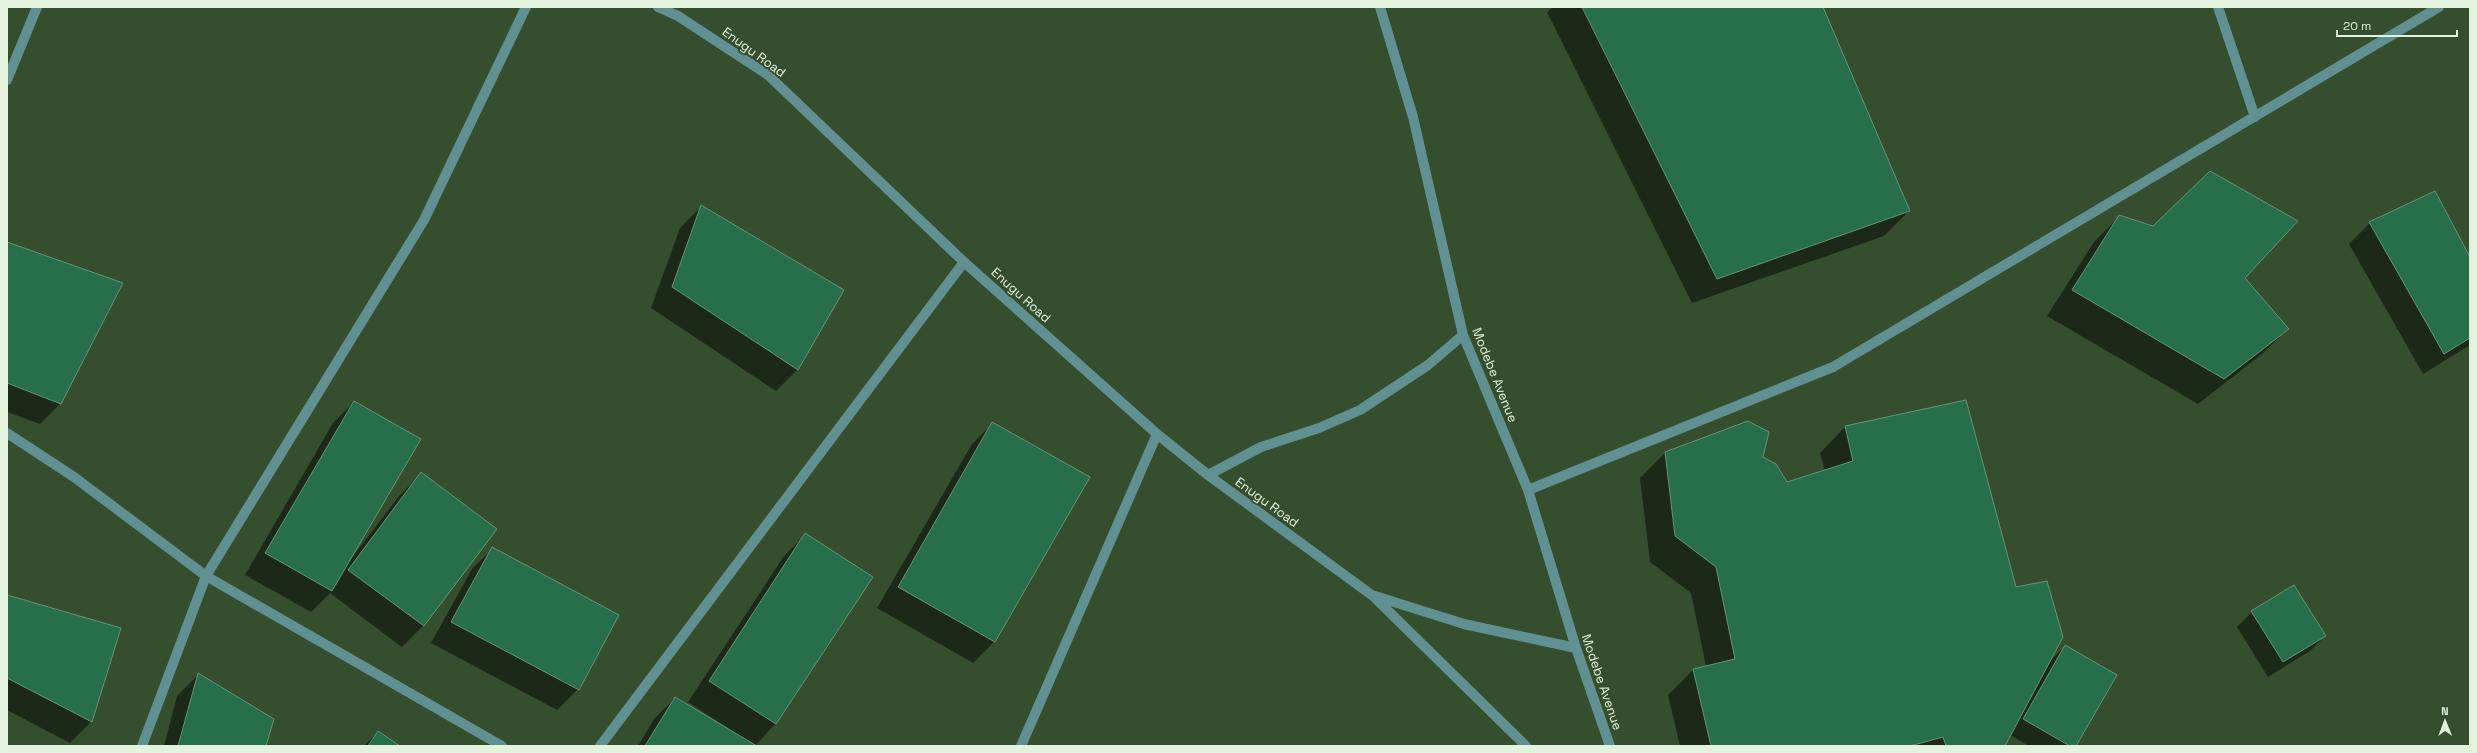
<svg xmlns="http://www.w3.org/2000/svg" width="2477" height="753" viewBox="0 0 2477 753" font-family="'Space Grotesk',sans-serif">
  <style>
    .shadow { fill: #0007 }
    .building { fill: #276e4b; stroke: #66947a }
    .lines { fill: none; stroke-linecap: round; stroke-linejoin: round }
    .minor { stroke: #619092; stroke-width: 10 }
    .labels { text-anchor: middle; dominant-baseline: central; stroke-width: 4; stroke-linejoin: round; paint-order: stroke }
    .street-label { font-size: 13px; fill: #e2f2dd; stroke: #354e2d }
  </style>
  <rect width="100%" height="100%" fill="#354e2d"/>
  <path class="shadow" d="M1553 7H1822L1909 211 1884 236 1692 303 1547 12Z
    M701 207 843 290 797 370 776 391 651 308 680 228Z
    M2120 216 2244 278 2288 329 2262 354 2198 404 2047 316 2094 242Z
    M2370 223 2470 259V345L2423 374 2349 244Z
    M7 243 61 403 40 424 7 412Z
    M354 402 350 560 400 495 421 474 496 529 423 626 402 647 330 593 311 612 245 575 333 423Z
    M993 423 1088 478 994 642 973 663 877 608 972 444Z
    M1845 427 2016 588 2049 662 2065 646 2074 746H2029L2010 735 2004 746H1680L1668 695 1693 670 1706 666 1691 593 1650 562 1640 478 1665 453 1762 458 1787 484 1825 471 1820 453Z
    M805 535 872 578 775 724 755 746H638L654 719 675 698 727 729 728 728 688 702 784 556Z
    M493 548 618 615 578 689 557 710 431 643 472 569Z
    M7 596 120 629 91 722 70 743 7 710Z
    M2252 612 2325 636 2310 651 2268 677 2237 627Z
    M198 675 265 746H164L177 696Z
    M378 732 399 746H364Z"/>
  <path class="building" d="M1582 7H1823L1910 211 1717 279Z
    M2210 171 2298 221 2245 278 2289 329 2224 379 2072 290 2119 215 2153 226Z
    M2435 191 2470 257V338L2444 354 2369 222Z
    M701 205 844 290 798 370 672 287Z
    M7 242 123 283 61 404 7 383Z
    M1966 400 2016 587 2047 581 2063 637 2005 746H1946L1943 737 1910 746H1711L1693 669 1735 659 1716 567 1675 536 1665 452 1748 421 1769 432 1763 457 1776 464 1787 482 1853 461 1845 426Z
    M354 401 421 439 332 591 265 553Z
    M992 422 1090 477 995 642 898 587Z
    M421 472 497 529 424 626 348 570Z
    M805 533 873 577 776 724 709 681Z
    M492 547 619 615 579 690 451 622Z
    M2294 585 2326 636 2283 662 2251 611Z
    M7 595 121 628 92 722 7 678Z
    M2065 645 2117 675 2076 746H2070L2023 719Z
    M198 673 274 719 266 746H178Z
    M675 697 757 746H645Z
    M378 731 400 746H368Z"/>
  <g class="lines">
    <path class="minor" d="M658 7 678 16 768 75 964 262 1157 434 1208 475 1373 596 1526 746
      M1380 7 1413 117 1463 335 1528 490 1576 648 1610 746
      M2218 7 2255 117
      M7 80 37 7
      M7 433 74 477 206 576 502 746
      M1208 475 1261 447 1319 428 1360 410 1428 365 1463 335
      M1528 490 1833 367 2439 7
      M1375 596 1464 624 1576 648
      M142 746 206 576 424 220 526 7
      M600 746 964 262
      M1021 746 1157 434"/>
  </g>
  <g class="labels">
    <g class="street-label">
      <text transform="translate(754 52) rotate(36)">Enugu Road</text>
      <text transform="translate(1021 295) rotate(42)">Enugu Road</text>
      <text transform="translate(1495 375) rotate(68)">Modebe Avenue</text>
      <text transform="translate(1267 502) rotate(36)">Enugu Road</text>
      <text transform="translate(1602 682) rotate(71)">Modebe Avenue</text>
    </g>
  </g>
  <rect width="2477" height="753" fill="none" stroke="#e2f2dd" stroke-width="16"/>
  <g transform="translate(2445 721) rotate(359)" stroke="#354e2d" stroke-width="3" paint-order="stroke">
  <path d="M0-3L7 15L0 10L-7 15Z" fill="#e2f2dd"/>
  <text y="-6" font-size="11" font-weight="bold" text-anchor="middle" fill="#e2f2dd">N</text>
  </g>
  <path d="M2337 30v6h120v-6" fill="none" stroke="#e2f2dd" stroke-width="2"/>
  <text x="2343" y="30" font-size="12" fill="#e2f2dd" stroke="#354e2d" stroke-width="3" paint-order="stroke">20 m</text>
</svg>
